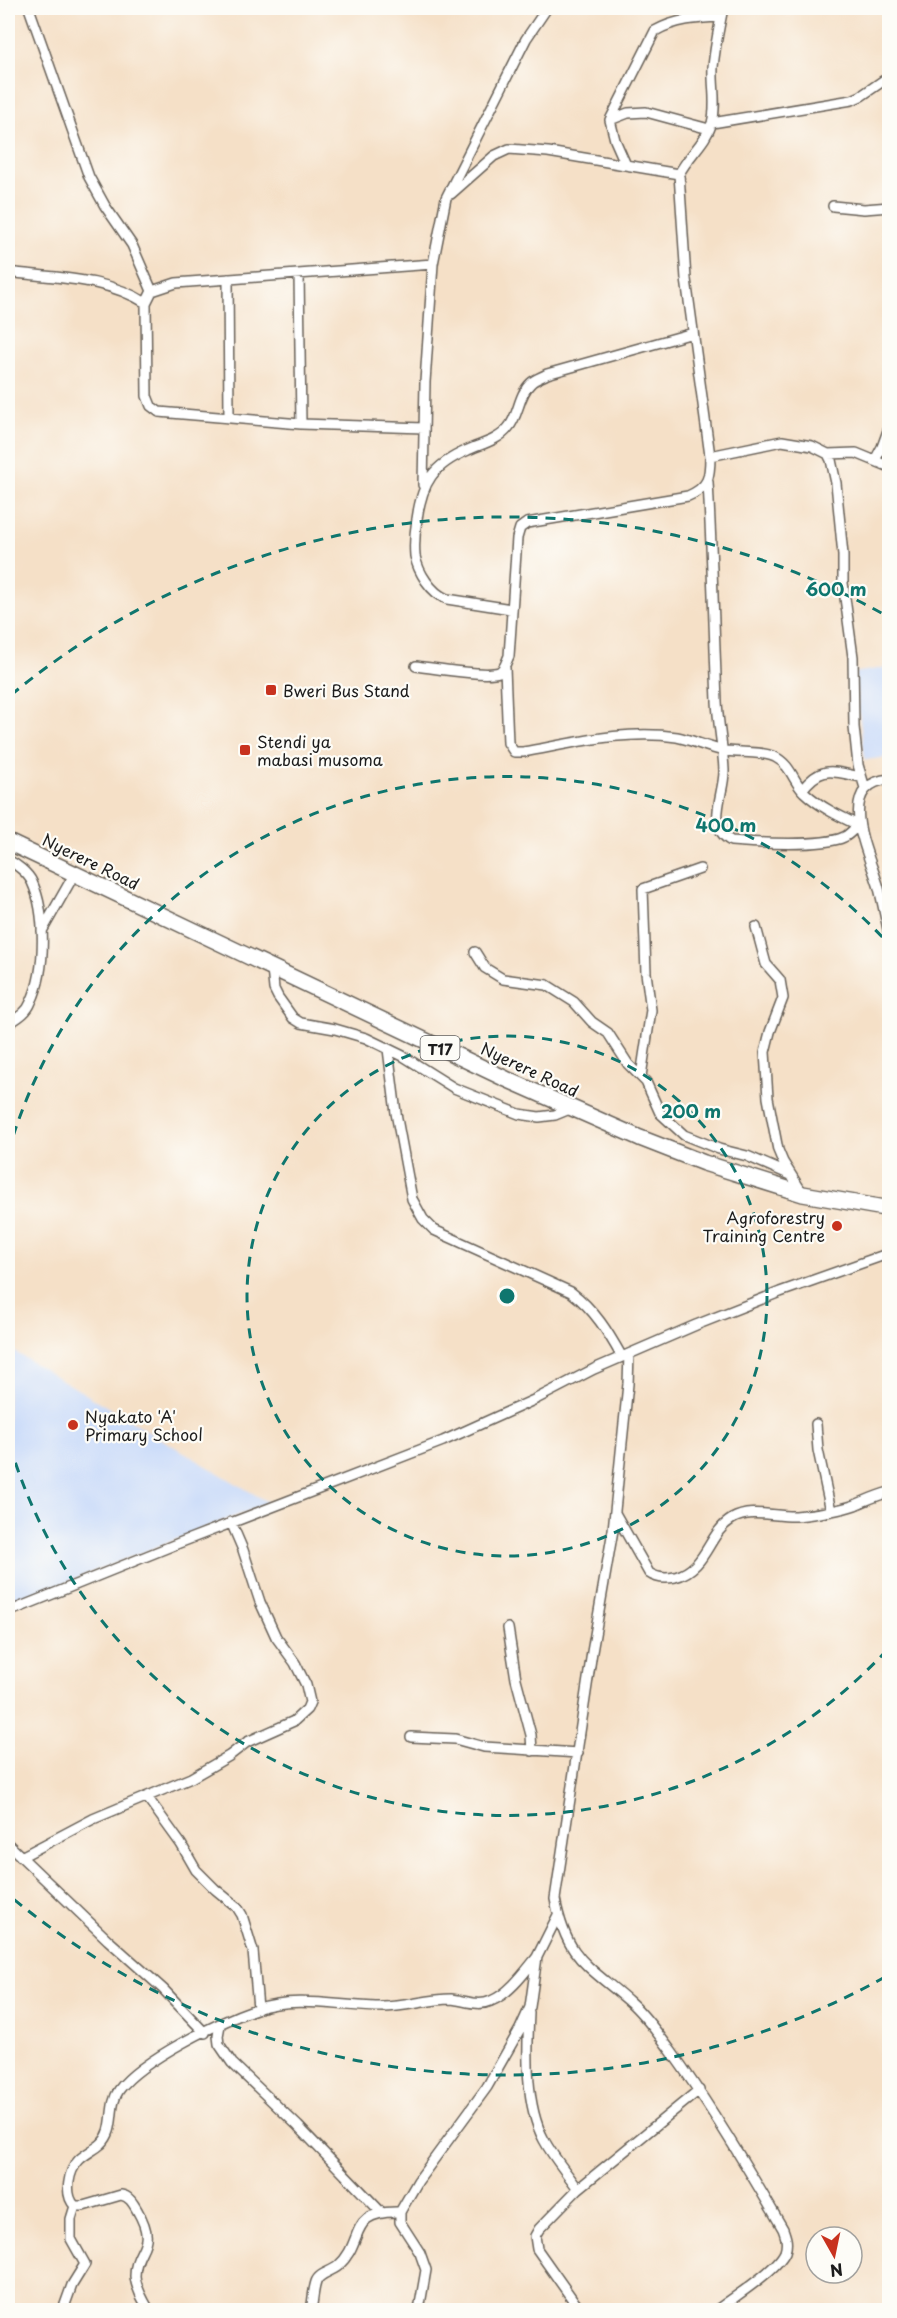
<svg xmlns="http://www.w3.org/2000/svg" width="897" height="2318" viewBox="0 0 897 2318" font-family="'Playpen Sans',sans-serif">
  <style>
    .built { fill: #cbdcf9 }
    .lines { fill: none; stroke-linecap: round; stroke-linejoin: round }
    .minor-casing { stroke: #686158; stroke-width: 12 }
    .primary-casing { stroke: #686158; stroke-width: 18 }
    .minor { stroke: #fff; stroke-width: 9 }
    .primary { stroke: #fff; stroke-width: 15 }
    .ring { fill: none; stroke: #0f766e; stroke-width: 3; stroke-dasharray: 10 8 }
    .poi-dot { fill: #c8321e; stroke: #fdfcf7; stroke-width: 2 }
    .labels { text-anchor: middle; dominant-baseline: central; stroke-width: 4.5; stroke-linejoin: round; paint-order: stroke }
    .shield { fill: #fdfcf7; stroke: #605f5e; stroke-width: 1.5 }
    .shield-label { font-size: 15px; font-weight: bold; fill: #1c1c1c }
    .poi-label { font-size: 16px; fill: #1c1c1c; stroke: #fdfcf7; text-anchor: start }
    .street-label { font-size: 16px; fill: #1c1c1c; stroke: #fdfcf7 }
    .centre { fill: #0f766e; stroke: #fdfcf7; stroke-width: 3 }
    .ring-label { font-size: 18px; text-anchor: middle; font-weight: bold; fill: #0f766e; stroke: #fdfcf7; stroke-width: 4.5; stroke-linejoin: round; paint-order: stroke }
  </style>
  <rect width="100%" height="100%" fill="#fdfcf7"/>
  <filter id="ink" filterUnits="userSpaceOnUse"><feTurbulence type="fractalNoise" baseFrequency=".0167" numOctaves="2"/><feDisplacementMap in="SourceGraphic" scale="12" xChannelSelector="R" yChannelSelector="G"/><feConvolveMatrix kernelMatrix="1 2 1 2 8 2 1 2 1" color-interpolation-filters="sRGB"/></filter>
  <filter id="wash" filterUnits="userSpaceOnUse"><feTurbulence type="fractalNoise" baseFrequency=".008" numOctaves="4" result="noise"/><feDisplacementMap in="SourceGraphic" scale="24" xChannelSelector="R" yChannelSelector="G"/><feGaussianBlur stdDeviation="1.35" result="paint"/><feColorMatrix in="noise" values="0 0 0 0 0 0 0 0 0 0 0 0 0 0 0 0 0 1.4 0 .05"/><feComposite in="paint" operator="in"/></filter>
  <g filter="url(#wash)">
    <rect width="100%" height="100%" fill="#f5e0c7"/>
    <path class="built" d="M889 667V757L865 760 854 673Z
      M8 1348 269 1503 8 1605Z"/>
  </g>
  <g filter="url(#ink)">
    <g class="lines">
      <g class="minor-casing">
        <path id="minor" d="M29 8 89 177 105 206 132 245 152 291
          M610 120 628 113 646 112 709 129
          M712 123 852 100 861 96 890 76
          M626 165 615 140 610 120 655 31C676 19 697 18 721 17
          M451 194 494 156 509 149 548 152 679 174
          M833 206 864 209 890 207
          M8 272C54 278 106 277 146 303
          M299 274 301 424
          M228 279 229 417
          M424 428 301 424 159 412 151 406 147 396 146 303 152 291 176 283 433 264
          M828 454 856 453 890 467
          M710 456 782 441 812 446 828 454 831 460 836 483 843 555V583L853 657 854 727 858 765 865 788
          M875 460 882 447 890 425
          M708 482C712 555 714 628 717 701 718 724 723 747 724 770 725 792 705 827 731 841 756 843 823 847 844 837 849 835 854 829 858 825
          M423 485 425 382 433 264 446 198 526 39 547 8
          M511 609 447 599C431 593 418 572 415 556 414 544 415 531 417 519 422 482 433 465 468 450 481 444 499 440 508 428 519 416 518 395 531 383 535 379 542 377 547 374L693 333
          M416 666C433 668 485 677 499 672 505 669 506 662 509 656L517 538 520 528 527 523 688 496C709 487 710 477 710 456L686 279 679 174C688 156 706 142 712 123 717 105 712 86 713 67 715 47 719 27 723 8
          M505 668 508 743 514 752H523C574 743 626 729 677 737 692 740 706 747 721 750 739 754 759 750 775 757 791 765 793 781 804 792 820 807 839 816 858 825L862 837
          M890 779C832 784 870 856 879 888 883 904 886 921 890 938
          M802 790C821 765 832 771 860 777
          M8 860C16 864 28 873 32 882 46 912 46 971 31 1002 27 1013 17 1018 8 1024
          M756 927 766 964 780 980 783 998 770 1032 765 1052 768 1098 778 1150 783 1162 803 1194
          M42 931 75 873
          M475 952 485 968 503 979 547 985 574 1002 592 1022 608 1033 628 1064 646 1082 660 1113 684 1135 719 1149 747 1156 791 1175
          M272 968 274 989 278 997 293 1018 301 1023 335 1029 366 1038 403 1056 454 1088 519 1114 539 1117 555 1115 572 1108
          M388 1049 396 1113 412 1199 423 1219 434 1230 447 1236 571 1292C595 1310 608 1332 622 1357
          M641 1076 651 1010 646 973 643 889 700 869
          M629 1354 628 1384 613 1530 592 1652 555 1899C567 1960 587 1964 630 2002 645 2015 659 2035 671 2051 712 2108 748 2168 783 2229 786 2237 788 2243 785 2252 777 2270 734 2297 717 2310
          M816 1424 818 1450 831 1511
          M615 1513 649 1573C656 1578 665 1579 675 1577 708 1568 707 1534 732 1519 751 1508 775 1517 796 1516 815 1514 837 1511 855 1505 867 1500 877 1495 890 1492
          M8 1612 179 1543 443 1441 536 1399 594 1369 696 1325 780 1292 890 1253
          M508 1628 516 1679 531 1735 532 1751
          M411 1737 455 1739 484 1747 578 1753
          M147 1797 181 1844 196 1870 215 1889 237 1907 242 1915 253 1951 258 2008
          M8 1844 108 1940 163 1989 205 2033
          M21 1857 93 1819 191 1778 229 1756 247 1742 294 1721 307 1709 310 1702 306 1685 295 1663 276 1637 260 1602 243 1550 231 1522
          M529 2013C527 2052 525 2105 544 2140 553 2157 567 2173 578 2189
          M220 2025 218 2036 219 2044 232 2063 298 2126 381 2212
          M63 2310 72 2285 85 2264 71 2239V2219L75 2206
          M149 2310C143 2300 136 2288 135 2276 135 2246 159 2248 137 2210 133 2203 129 2196 121 2195L83 2206H75C64 2195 68 2171 79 2160 85 2154 94 2150 101 2144 117 2129 107 2107 119 2090 141 2060 221 2021 256 2009 296 1995 342 2007 383 2007 406 2007 428 1999 451 1999 464 2000 478 2007 491 2001 509 1994 525 1972 537 1957
          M311 2310C313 2301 313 2291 316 2282 319 2273 331 2272 338 2266 366 2241 346 2210 400 2212
          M419 2310 426 2270 420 2253 400 2222V2212L418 2181 487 2087 520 2029 530 2007 537 1957 558 1915
          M580 2310 537 2249 535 2236 539 2229 578 2189 699 2090"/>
      </g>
      <g class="primary-casing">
        <path id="primary" d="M8 842 506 1079 640 1138 704 1163 803 1194 890 1209"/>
      </g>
      <use href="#minor" class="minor"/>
      <use href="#primary" class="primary"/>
    </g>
  </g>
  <g class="ring">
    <circle cx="507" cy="1296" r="260"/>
    <path d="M887 1650A519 519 0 0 1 8 1439M8 1153A519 519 0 0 1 887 942"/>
    <path d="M885 1977A779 779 0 0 1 11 1897M11 695A779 779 0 0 1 885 615"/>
  </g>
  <g class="poi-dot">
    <rect x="265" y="684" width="12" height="12" rx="3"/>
    <rect x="239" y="744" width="12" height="12" rx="3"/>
    <circle cx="837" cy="1226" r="6"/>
    <circle cx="73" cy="1425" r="6"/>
  </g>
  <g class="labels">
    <rect class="shield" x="420.5" y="1036" width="39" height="24" rx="4.5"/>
    <g class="shield-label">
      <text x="440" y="1048">T17</text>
    </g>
    <g class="poi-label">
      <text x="283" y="690">Bweri Bus Stand</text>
      <text x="257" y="741">Stendi ya<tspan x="257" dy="18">mabasi musoma</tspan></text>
      <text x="825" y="1217" text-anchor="end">Agroforestry<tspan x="825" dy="18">Training Centre</tspan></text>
      <text x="85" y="1416">Nyakato 'A'<tspan x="85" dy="18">Primary School</tspan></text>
    </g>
    <g class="street-label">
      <text transform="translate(91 861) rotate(26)">Nyerere Road</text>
      <text transform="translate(530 1069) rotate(25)">Nyerere Road</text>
    </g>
  </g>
  <circle cx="507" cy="1296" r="9" class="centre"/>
  <g class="ring-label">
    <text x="836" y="596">600 m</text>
    <text x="726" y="832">400 m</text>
    <text x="691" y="1118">200 m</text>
  </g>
  <rect width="897" height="2318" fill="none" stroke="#fdfcf7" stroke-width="30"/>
  <g transform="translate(834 2255) rotate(171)"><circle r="28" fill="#fdfcf7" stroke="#a3a29f" stroke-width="1.5"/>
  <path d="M0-4.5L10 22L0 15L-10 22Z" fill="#c8321e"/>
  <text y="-9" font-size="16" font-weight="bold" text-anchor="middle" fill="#1c1c1c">N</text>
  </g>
</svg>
